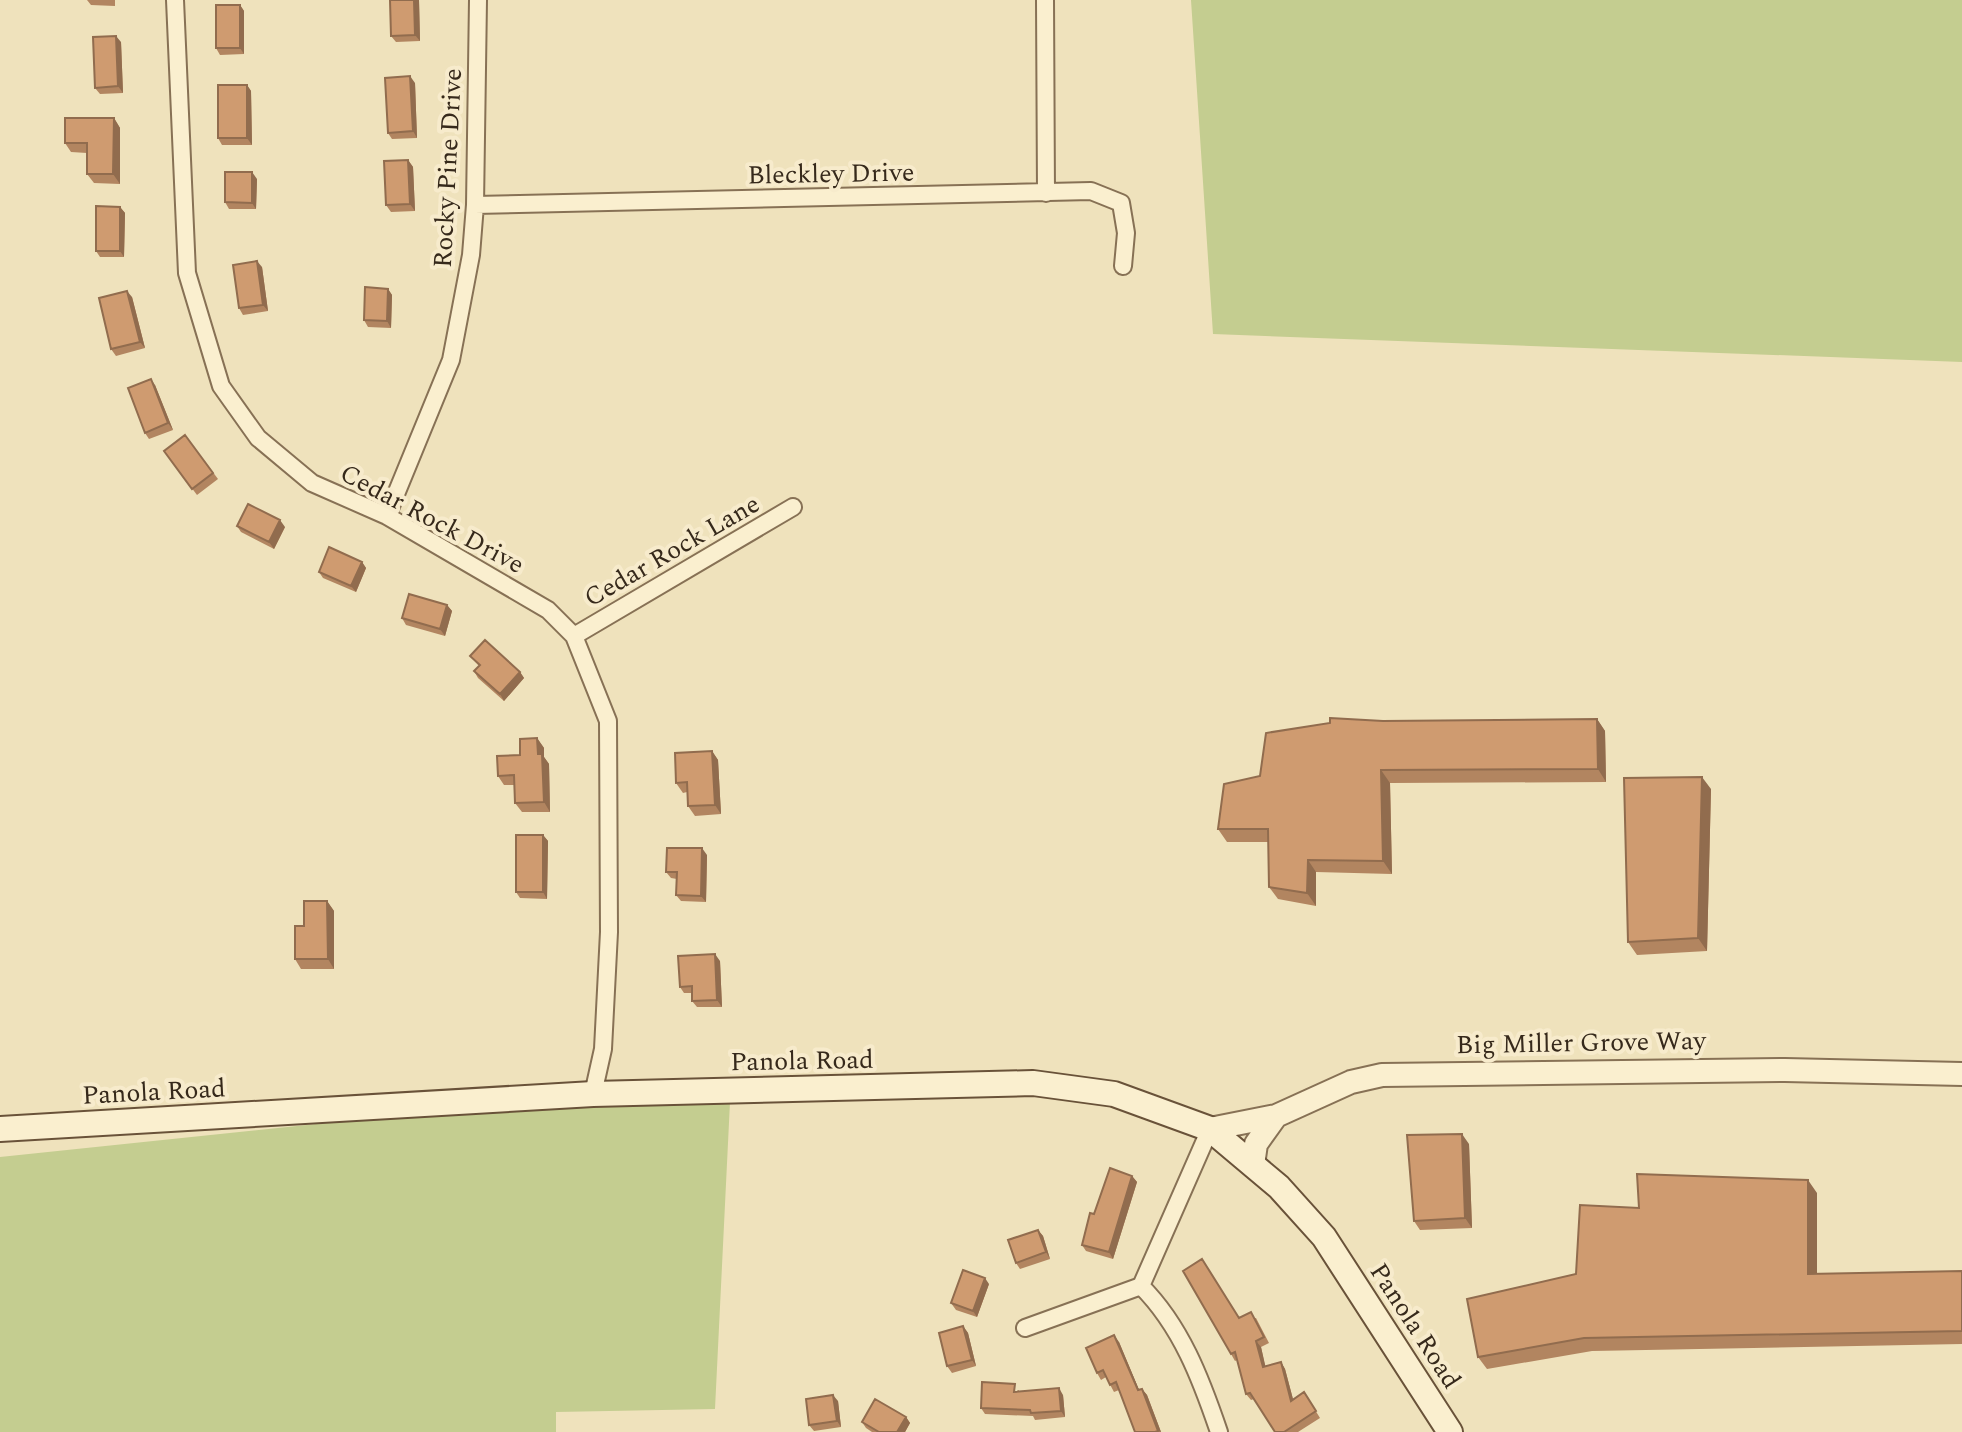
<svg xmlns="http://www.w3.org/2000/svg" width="1962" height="1432" viewBox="0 0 1962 1432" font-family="Spectral,serif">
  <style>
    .green { fill: #c4cd90 }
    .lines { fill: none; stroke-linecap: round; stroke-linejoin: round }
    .minor-casing { stroke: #877155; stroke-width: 20 }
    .tertiary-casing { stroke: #877155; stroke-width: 26 }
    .secondary-casing { stroke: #695239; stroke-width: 28 }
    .minor { stroke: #faefcf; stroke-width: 16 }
    .tertiary { stroke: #faefcf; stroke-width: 22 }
    .secondary { stroke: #faefcf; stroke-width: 24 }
    .wall { fill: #b28560 }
    .shaded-wall { fill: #916c4e }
    .building { fill: #cf9b70; stroke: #916c4e; stroke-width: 2 }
    .labels { text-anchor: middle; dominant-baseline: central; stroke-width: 8; stroke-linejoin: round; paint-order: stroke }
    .street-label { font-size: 26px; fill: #36291b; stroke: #f7ebcc }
  </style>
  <rect width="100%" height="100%" fill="#efe2bc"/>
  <path class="green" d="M1191 0H1962V362L1213 334Z
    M603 1094 730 1102 715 1409 556 1412V1432H0V1157Z"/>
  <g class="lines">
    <g class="minor-casing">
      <path id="minor" d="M175 0 187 273 221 386 258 438 312 483 387 516 548 610 574 636 608 721 609 932 603 1049 593 1094
        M1045 0 1046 193
        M475 205 1091 191 1121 203 1126 233 1123 266
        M387 516 451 360 471 255 475 205 478 0
        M574 636 793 507
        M1141 1286 1210 1129
        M1141 1286C1181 1326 1201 1379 1219 1432
        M1025 1328 1141 1286"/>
    </g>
    <g class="tertiary-casing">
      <path id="tertiary" d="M1210 1129 1276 1116 1351 1082 1382 1075 1785 1070 1962 1074
        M1253 1165 1256 1144 1276 1116"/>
    </g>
    <g class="secondary-casing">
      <path id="secondary" d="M0 1129 593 1094 1033 1083 1114 1094 1210 1129 1279 1187 1324 1237 1450 1432"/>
    </g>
    <use href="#minor" class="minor"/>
    <use href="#tertiary" class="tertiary"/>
    <use href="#secondary" class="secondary"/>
  </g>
  <path class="wall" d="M87 0H115V6L91 5Z
    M390 0H419L420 41 396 42 391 36Z
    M240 5 244 11V54L220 55 216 48Z
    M121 42 123 93 100 94 95 88Z
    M415 83 417 138 392 139 388 133Z
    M247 85 251 91 252 145H222L218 138Z
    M114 118 120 128V184L94 183 87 174V153L71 152 65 143Z
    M408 160 413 167 415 211 391 212 386 205Z
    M257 179 256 209H229L225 202Z
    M120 207 125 213 124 257H100L96 251Z
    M262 267 268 311 243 315 239 308Z
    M388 289 392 295 391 328 368 327 364 320Z
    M132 297 145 348 116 356 111 349Z
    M155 385 173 430 149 439 145 433Z
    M185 435 218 479 197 495 164 451Z
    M237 526 285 527 274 549 241 532Z
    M362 562 366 568 356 592 323 578 319 572Z
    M447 605 452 611 445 636 406 625 402 618Z
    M470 656 520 672 524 678 504 701 478 678 474 671 479 666Z
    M1597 719 1605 731 1606 782 1390 783 1392 874 1316 872V906L1278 899 1269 887 1268 842H1227L1218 829 1260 776 1330 723 1383 721Z
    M537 738 544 748V757L549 764 550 812H522L515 803V785H504L498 776Z
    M712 751 718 760 721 814 695 816 688 806 687 792 683 793 676 783Z
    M1711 789 1707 951 1637 955 1628 942Z
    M543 835 548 841 547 899 520 898 516 892Z
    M707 855 706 902 681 901 676 895 677 879 671 878 666 872Z
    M327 901 334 911V969H301L295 959 304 926Z
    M720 961 722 1007H697L692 1001V993H684L680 987Z
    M1469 1144 1472 1228 1420 1230 1414 1221Z
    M1132 1176 1137 1182 1113 1259 1086 1251 1082 1245 1094 1214Z
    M1817 1193V1274L1962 1271V1344L1592 1351 1487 1369 1478 1357 1576 1274 1639 1208Z
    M1038 1230 1043 1236 1050 1259 1020 1269 1016 1263Z
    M989 1284 977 1317 956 1310 951 1303Z
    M1240 1318H1256L1269 1343 1261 1347 1265 1366 1281 1362 1285 1369 1293 1399 1304 1392 1320 1418 1298 1432H1275L1254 1399 1251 1400 1246 1394 1237 1360 1235 1361 1231 1354Z
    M963 1326 968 1333 976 1366 952 1373 947 1366Z
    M1119 1342 1139 1390 1142 1389 1147 1395 1161 1432H1135L1119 1390 1114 1392 1106 1377 1101 1380 1097 1373Z
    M1019 1390V1392L1063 1395 1065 1417 1035 1420 1033 1416 985 1414 981 1408Z
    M838 1401 841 1427 814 1431 809 1425Z
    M906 1417 910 1423 905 1432H872L866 1428 862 1422Z"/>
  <path class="shaded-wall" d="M414 0H419L420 41 415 35Z
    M240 5 244 11V54L240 48Z
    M116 36 121 42 123 93 118 86Z
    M410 76 415 83 417 138 413 131Z
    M247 85 251 91 252 145 247 138Z
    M114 118 120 128V184L113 174Z
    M408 160 413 167 415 211 410 204Z
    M252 172 257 179 256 209 252 203Z
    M120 207 125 213 124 257 120 251Z
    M257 261 262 267 268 311 263 305Z
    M388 289 392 295 391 328 387 321Z
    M127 291 132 297 145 348 140 342Z
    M151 379 155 385 173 430 168 423Z
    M280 520 285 527 274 549 269 542Z
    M362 562 366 568 356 592 351 586Z
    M447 605 452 611 445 636 440 629Z
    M520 672 524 678 504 701 500 694Z
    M1597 719 1605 731 1606 782 1598 769Z
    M537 738 544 748V757L549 764 550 812 544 802 538 754Z
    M712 751 718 760 721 814 715 805Z
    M1381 770 1390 783 1392 874 1383 861Z
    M1702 777 1711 789 1707 951 1698 938Z
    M543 835 548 841 547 899 543 892Z
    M702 848 707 855 706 902 701 896Z
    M1308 860 1316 872V906L1307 893Z
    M327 901 334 911V969L328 959Z
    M715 954 720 961 722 1007 717 1000Z
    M1462 1134 1469 1144 1472 1228 1465 1218Z
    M1132 1176 1137 1182 1113 1259 1109 1252Z
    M1808 1180 1817 1193V1286L1808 1274Z
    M1038 1230 1043 1236 1050 1259 1046 1252Z
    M985 1278 989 1284 977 1317 973 1311Z
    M963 1326 968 1333 976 1366 972 1360Z
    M1114 1335 1119 1342 1142 1397 1138 1390Z
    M1256 1341 1261 1347 1267 1373 1263 1367Z
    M1281 1362 1285 1369 1295 1407 1291 1401Z
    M1059 1388 1063 1395 1065 1417 1061 1411Z
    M1142 1389 1147 1395 1161 1432 1158 1431Z
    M833 1395 838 1401 841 1427 837 1421Z
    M906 1417 910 1423 905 1432H897Z"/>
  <path class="building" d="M390 0H414L415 35 391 36Z
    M216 5H240V48H216Z
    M116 36 118 86 95 88 93 37Z
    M410 76 413 131 388 133 385 78Z
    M218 85H247V138H218Z
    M65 118H114L113 174H87V143H65Z
    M408 160 410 204 386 205 384 161Z
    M225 172H252V203L225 202Z
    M96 206 120 207V251H96Z
    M257 261 263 305 239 308 233 265Z
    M365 287 388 289 387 321 364 320Z
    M127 291 140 342 111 349 99 298Z
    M151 379 168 423 145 433 128 388Z
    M185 435 213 473 192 489 164 451Z
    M248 504 280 520 269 542 237 526Z
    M329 547 362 562 351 586 319 572Z
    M409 594 447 605 440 629 402 618Z
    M485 640 520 672 500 694 474 671 480 665 470 656Z
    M1330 718 1383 721 1597 719 1598 769 1381 770 1383 861 1308 860 1307 893 1269 887 1268 829H1218L1224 784 1260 776 1266 733 1330 723Z
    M537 738 538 754H542L544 802 515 803 514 775 498 776 497 756 520 755V739Z
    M712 751 715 805 688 806 687 782 676 783 675 753Z
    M1702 777 1698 938 1628 942 1624 778Z
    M516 835H543V892H516Z
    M667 848H702L701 896 676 895 677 872H666Z
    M304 901H327L328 959H295V926H304Z
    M715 954 717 1000 692 1001V986L680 987 678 956Z
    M1462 1134 1465 1218 1414 1221 1407 1135Z
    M1110 1168 1132 1176 1109 1252 1082 1245 1090 1213 1094 1214Z
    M1637 1174 1808 1180V1274L1962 1271V1331L1584 1338 1478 1357 1467 1299 1576 1274 1580 1205 1639 1208Z
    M1038 1230 1046 1252 1016 1263 1008 1240Z
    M1202 1259 1239 1318 1251 1312 1264 1337 1256 1341 1263 1367 1281 1362 1291 1401 1304 1392 1316 1411 1284 1432H1275L1250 1393 1246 1394 1235 1352 1231 1354 1183 1271Z
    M963 1270 985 1278 973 1311 951 1303Z
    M963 1326 972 1360 947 1366 939 1333Z
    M1114 1335 1138 1390 1142 1389 1158 1431 1155 1432H1135L1116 1382 1110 1385 1103 1370 1097 1373 1086 1348Z
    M982 1382 1015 1384 1014 1392 1059 1388 1061 1411 1031 1413 1030 1410 981 1408Z
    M833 1395 837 1421 809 1425 806 1399Z
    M875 1399 906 1417 897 1432H879L862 1422Z"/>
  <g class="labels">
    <g class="street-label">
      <text transform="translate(448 168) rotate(-87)">Rocky Pine Drive</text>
      <text transform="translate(831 174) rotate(-1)">Bleckley Drive</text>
      <text transform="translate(432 519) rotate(28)">Cedar Rock Drive</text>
      <text transform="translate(672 551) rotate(-30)">Cedar Rock Lane</text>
      <text transform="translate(1581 1043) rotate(-1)">Big Miller Grove Way</text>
      <text transform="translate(802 1061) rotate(-1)">Panola Road</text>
      <text transform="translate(154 1092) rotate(-3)">Panola Road</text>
      <text transform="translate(1415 1326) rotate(57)">Panola Road</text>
    </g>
  </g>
</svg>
